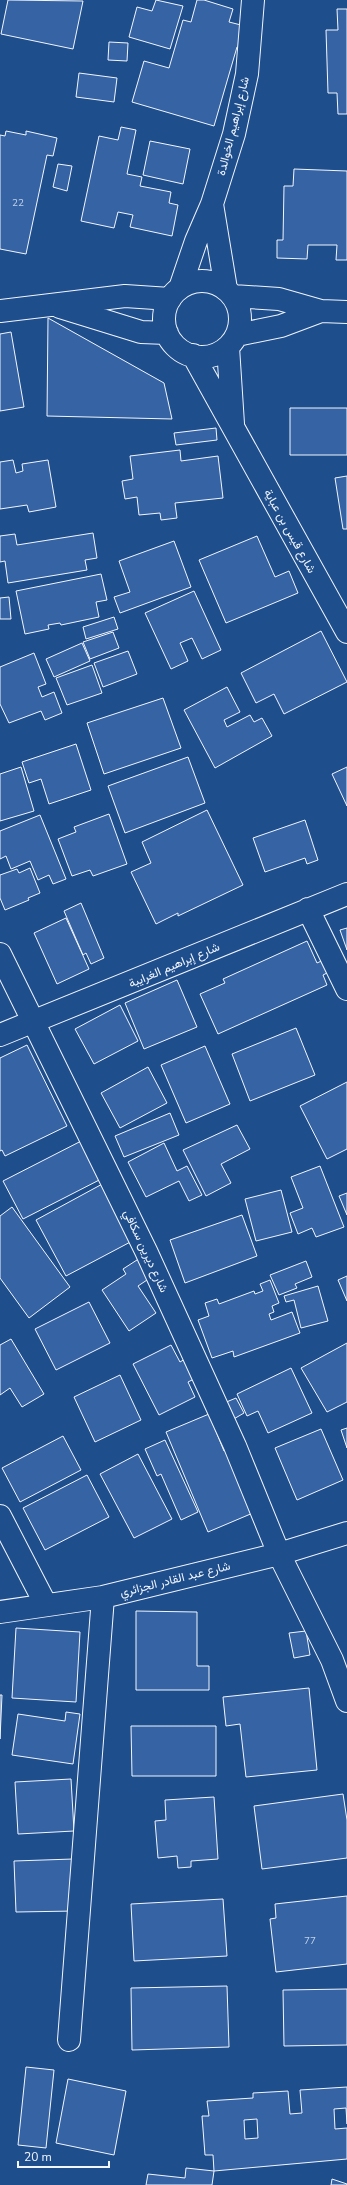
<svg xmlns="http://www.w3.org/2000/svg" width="347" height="2185" viewBox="0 0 347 2185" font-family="'Nunito Sans',Vazirmatn,sans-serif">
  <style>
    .building { fill: #3563a3; stroke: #f2f6ff; fill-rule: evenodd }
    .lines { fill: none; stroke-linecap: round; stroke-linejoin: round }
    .minor-casing { stroke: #f2f6ff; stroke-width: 24 }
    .minor { stroke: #1f4e8c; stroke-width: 22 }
    .labels { text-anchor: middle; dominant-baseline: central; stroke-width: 3; stroke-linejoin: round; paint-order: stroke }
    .number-label { font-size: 10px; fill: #c3d1e8 }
    .street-label { font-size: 12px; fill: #f2f6ff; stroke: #1f4e8c }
  </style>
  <rect width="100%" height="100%" fill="#1f4e8c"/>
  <path class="building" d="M8 0 83 1 73 49 1 34Z
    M156 0 183 6 170 49 129 37 137 7 152 11Z
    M197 0H204L233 9 229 22 249 27 243 49 237 47 214 126 132 102 144 61 169 68 183 20 191 22Z
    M337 9H347V114H338L337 93H328L326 30H338Z
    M109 42 128 43 127 61 108 60Z
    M79 73 117 78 114 102 76 97Z
    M121 127 136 130 127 174 142 177 140 186 171 192 169 203 178 205 172 236 130 227 133 215 118 212 114 228 81 221 99 136 118 140Z
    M6 131 26 135V131L57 138 53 156 47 155 26 254 0 249V135L5 136Z
    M150 141 190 149 183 184 143 175Z
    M58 164 72 166 67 191 53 187Z
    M294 169 347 171V260H336L337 245H308L307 259 277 258V240H283L284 186H293Z
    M48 318 164 383 172 419 47 416Z
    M11 332 24 407 0 411V334Z
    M290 408H347V455H290Z
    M216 428 217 440 176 445 174 433Z
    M180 450 181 461 218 456 223 498 175 503 177 518 161 520 160 513 139 515 137 497 125 499 122 481 133 479 130 456Z
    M13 460 16 473 23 471 22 464 48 460 56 507 29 512 27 505 0 509V462Z
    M347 476V529H343L335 478Z
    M93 533 97 558 85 560 87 570 8 583 5 561 0 562V536L15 534 17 545Z
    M257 536 275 577 289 571 298 593 226 623 199 560Z
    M174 541 191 587 120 613 114 597 130 592 119 561Z
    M101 574 107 600 96 602 99 617 61 625 60 623 48 625 49 629 25 634 16 591Z
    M194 591 221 650 202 659 192 638 180 643 188 661 171 669 145 613Z
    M9 597 11 619H0V598Z
    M114 617 118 629 86 639 83 627Z
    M321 631 347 682 284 714 274 694 256 703 241 673Z
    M113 632 119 648 90 659 83 642Z
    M82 643 90 661 54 677 46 659Z
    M128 651 137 674 103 687 94 663Z
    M34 653 46 684 38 687 42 697 54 692 62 713 45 720 41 711 9 723 0 704V667Z
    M92 665 102 693 67 705 56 678Z
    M227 687 240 712 224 720 227 727 250 715 254 722 262 718 272 736 215 768 184 710Z
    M163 698 181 748 104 774 87 723Z
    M76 744 91 790 49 804 41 779 29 783 22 762Z
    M188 757 205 803 125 833 108 786Z
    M21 767 34 811 0 821V774Z
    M347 767V806L332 774Z
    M207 810 243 885 178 916V913L156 924 131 872 151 863 142 842Z
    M109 814 127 864 93 876 90 870 72 876 58 839 76 832 74 827Z
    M40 815 66 879 53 884 49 875 38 880 30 861 11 869 6 856 0 859V831Z
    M305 820 318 860 307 864 305 858 265 872 253 838Z
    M30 868 40 893 28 898 29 900 5 910 0 898V875L17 869 19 873Z
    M81 903 104 958 91 964 86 953 83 955 64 911Z
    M66 918 89 969 57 984 34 933Z
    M347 928V950L340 930Z
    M307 941 317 963 328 958 333 970 323 975 327 985 218 1034 200 994 225 983 223 979Z
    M177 980 197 1027 144 1049 125 1003Z
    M120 1005 138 1041 94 1064 75 1029Z
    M296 1028 315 1075 250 1101 232 1054Z
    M27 1045 67 1126 5 1156 2 1150 0 1151V1058Z
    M205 1046 230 1104 186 1123 161 1065Z
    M148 1067 167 1103 120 1128 101 1093Z
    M347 1082V1149L327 1159 300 1106Z
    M170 1113 179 1135 124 1157 115 1136Z
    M237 1125 250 1149 221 1164 231 1183 206 1196 183 1150Z
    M89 1137 109 1175 23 1219 3 1181Z
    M164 1143 177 1171 187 1166 202 1195 189 1201 179 1181 146 1197 128 1162Z
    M320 1166 344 1227 316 1237 312 1228 298 1234 290 1213 303 1208 291 1177Z
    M106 1182 136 1239 66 1276 36 1220Z
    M281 1190 292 1232 256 1241 245 1199Z
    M347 1193V1215L339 1196Z
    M12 1207 70 1287 29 1318 0 1278V1216Z
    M242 1215 257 1256 185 1283 170 1240Z
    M140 1258 153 1276 138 1286 156 1313 129 1331 102 1290 126 1274 123 1269Z
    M306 1261 312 1277 295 1284 297 1288 279 1295 270 1275Z
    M347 1276V1301L338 1280Z
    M270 1280 279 1303 272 1306 274 1312 269 1314 271 1320 292 1312 300 1333 234 1357 233 1351 212 1358 198 1320 209 1316 205 1303 217 1299 219 1304 254 1291 255 1294 263 1291 260 1284Z
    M318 1286 328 1321 301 1328 294 1300 286 1302 284 1296Z
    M89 1302 110 1343 56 1370 35 1329Z
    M11 1339 44 1394 22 1407 10 1388 0 1395V1345Z
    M347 1343V1402L327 1412 301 1368Z
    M171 1345 180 1362 190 1356 200 1376 188 1382 195 1397 159 1415 133 1364Z
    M291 1368 312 1413 268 1433 258 1411 247 1416 237 1394Z
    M120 1375 141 1420 95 1442 74 1397Z
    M236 1398 244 1413 232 1420 224 1403Z
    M209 1414 224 1451 233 1447 260 1510 208 1532 166 1432Z
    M347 1428V1448L341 1430Z
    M321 1429 343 1480 297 1500 275 1448Z
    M63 1436 81 1470 20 1502 2 1468Z
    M165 1440 198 1512 181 1520 161 1474 157 1476 145 1449Z
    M138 1454 172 1519 134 1538 100 1474Z
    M87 1475 109 1517 45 1550 23 1508Z
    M136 1611 197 1612V1666H209V1690H136Z
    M16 1628 80 1632 76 1702 12 1698Z
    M306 1631 310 1655 294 1658 289 1633Z
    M309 1688 317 1770 246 1777 240 1724 226 1726 223 1697Z
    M0 1695H2L0 1739Z
    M66 1712 80 1714 73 1764 12 1755 18 1714 65 1721Z
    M131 1726H216V1776H132Z
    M71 1779 74 1831 18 1834 15 1782Z
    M343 1794 347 1820V1858L262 1869 254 1806Z
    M214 1797 218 1859 191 1861V1867L178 1868 177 1856 158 1858 155 1821 166 1820 165 1800Z
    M73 1859 75 1911 16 1912 14 1861Z
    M347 1896V1964L276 1972 270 1919 276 1918 275 1904Z
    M223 1899 227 1956 134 1961 131 1904Z
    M227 1986 229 2047 132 2050 131 1988Z
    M347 1989V2045L284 2046 283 1990Z
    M26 2067 54 2070 46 2148 18 2145Z
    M68 2079 126 2091 114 2155 56 2143Z
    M347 2087V2124L346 2108 334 2109 335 2129 347 2128V2159L214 2171 213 2155H205L202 2116H209L207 2101 253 2098V2093L288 2091 290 2114 302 2113 300 2090ZM257 2119 258 2138 245 2139 244 2120Z
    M186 2168 214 2171 212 2185H146L148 2174 185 2178Z
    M332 2179 347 2184V2185H331Z"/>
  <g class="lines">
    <g class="minor-casing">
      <path id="minor" d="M212 204 226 289
        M164 319a38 38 0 1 1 76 0a38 38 0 1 1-76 0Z
        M180 288 196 241 212 204 234 134 247 74 253 0
        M233 296 279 299 321 311 347 312
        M60 307 141 332 167 333
        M0 311 125 296 170 299
        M237 335 281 326 321 311
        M228 347 233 424
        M193 355 347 632
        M308 909 347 989
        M0 954 146 1251 235 1446 279 1554 332 1660 347 1701
        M0 1035 347 894
        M0 1516 46 1605
        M0 1612 103 1597 279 1554 347 1533
        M69 2040 103 1597"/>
    </g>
    <use href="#minor" class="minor"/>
  </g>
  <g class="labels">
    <g class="number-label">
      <text x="18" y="203">22</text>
      <text x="310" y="1941">77</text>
    </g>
    <g class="street-label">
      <text transform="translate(233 126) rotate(-76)">شارع إبراهيم الخوالدة</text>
      <text transform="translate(290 531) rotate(61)">شارع قيس بن عباية</text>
      <text transform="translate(174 965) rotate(-23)">شارع إبراهيم الغرايبة</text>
      <text transform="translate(146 1251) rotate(65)">شارع ديرين سكافي</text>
      <text transform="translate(175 1579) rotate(-14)">شارع عبد القادر الجزائري</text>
    </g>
  </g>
  <path d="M18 2161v6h91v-6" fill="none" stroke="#f2f6ff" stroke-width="2"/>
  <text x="24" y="2161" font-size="12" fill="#f2f6ff" stroke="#1f4e8c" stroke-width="3" paint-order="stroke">20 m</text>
</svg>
